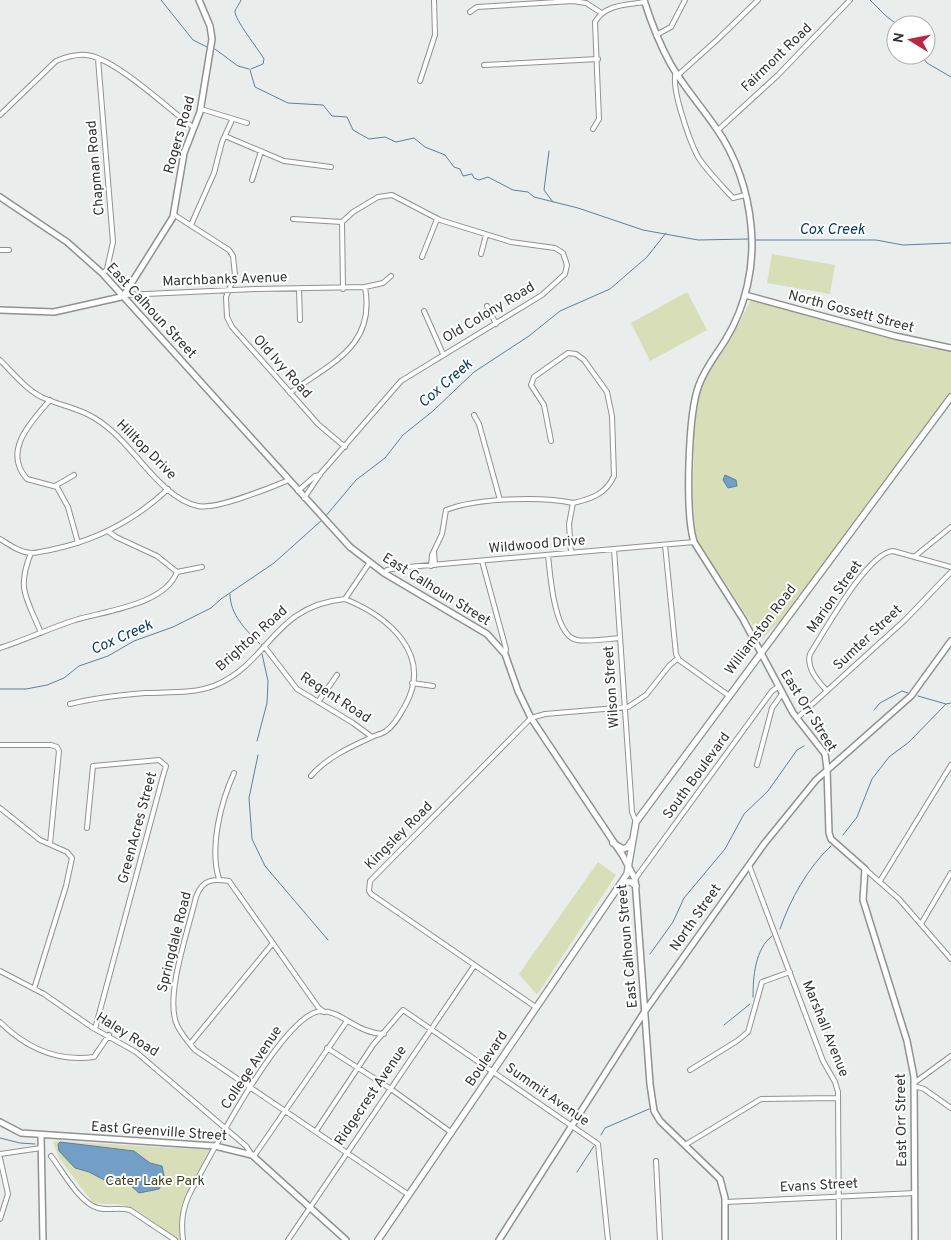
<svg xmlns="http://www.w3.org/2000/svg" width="951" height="1240" viewBox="0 0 951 1240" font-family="Overpass,sans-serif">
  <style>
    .green { fill: #d8deb8 }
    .water { fill: #739ec6; stroke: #607f9a }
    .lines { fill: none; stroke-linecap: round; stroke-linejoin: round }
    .stream { stroke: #607f9a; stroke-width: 1 }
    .street-casing { stroke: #8e9291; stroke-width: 6 }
    .secondary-casing { stroke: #8e9291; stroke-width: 8 }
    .primary-casing { stroke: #8e9291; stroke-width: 8 }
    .street { stroke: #fff; stroke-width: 4 }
    .secondary { stroke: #fff; stroke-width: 5 }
    .primary { stroke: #fff; stroke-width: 5.5 }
    .labels { text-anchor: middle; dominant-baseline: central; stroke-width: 4; stroke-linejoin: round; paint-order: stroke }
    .street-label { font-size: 14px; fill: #343635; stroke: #fff }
    .park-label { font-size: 14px; fill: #3a3f14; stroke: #fff }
    .water-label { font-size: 15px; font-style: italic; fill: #093d63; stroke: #fff }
  </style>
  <rect width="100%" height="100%" fill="#e9edec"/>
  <path class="green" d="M772 254 835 265 830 294 767 283Z
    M687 292 707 330 650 361 631 323Z
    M751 300 925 348 951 350V397L793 608 762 639 696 538 693 503 694 420 698 389 728 344Z
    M598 862 616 875 537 995 519 974Z
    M56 1141 209 1150C195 1179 177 1205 182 1239L178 1240C165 1232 142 1211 130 1207 117 1202 105 1206 92 1202L59 1158 53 1142Z"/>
  <path class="water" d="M725 475 736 480 737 486 728 488 723 480Z
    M60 1142 134 1151 150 1163 162 1166 165 1180 159 1189 139 1193 128 1183 108 1182 89 1172 75 1168 59 1151 58 1144Z"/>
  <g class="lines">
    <path class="stream" d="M161 0 193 40 209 48
      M241 0C240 3 236 8 235 11 234 19 259 50 264 59L263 64 251 69
      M870 0 886 16 898 25
      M215 49 238 66 249 69
      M921 55 927 63 951 77
      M250 70 255 87 288 103 323 105 332 116 347 117 353 130 369 139 385 137 396 142 414 138 425 147 445 155 454 167 460 169 463 176 472 174 474 178 479 180 488 177 513 190 528 192 534 197 578 208 643 230 698 240 749 239
      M549 151 544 190 553 202
      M753 240H876L903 245 951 243
      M325 517 356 480 385 458 403 435 433 411 474 372 529 336 560 311 610 289 647 257 666 233
      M230 594C230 615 246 630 260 644
      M0 689H26L47 685 64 678 79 666 108 656 134 641 173 627 211 608 221 599 274 563 322 520
      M918 696 946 704
      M874 710 880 703 902 691 908 693
      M257 741 267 703 268 681 262 654
      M258 755 249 798 252 839 265 866 328 940
      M843 835 857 817 872 779 889 757 909 742 946 704 951 703
      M780 929C790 900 808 867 831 846
      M650 954 673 922 684 898 725 849 744 814 768 791 797 750 804 746
      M753 997C753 977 755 949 772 936
      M724 1025 750 1004
      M601 1135 605 1128 649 1109
      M0 1138 20 1143 35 1144
      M577 1172 594 1146"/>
    <g class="street-casing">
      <path id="street" d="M470 12 477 7 573 1 586 3 600 12
        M656 35 671 27 685 0
        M98 59 113 242 107 269 103 274
        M484 65 598 59
        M676 72C670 87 691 146 700 160 710 174 722 186 733 198L745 195
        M678 75 718 39 758 0
        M420 81 435 35 434 0
        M201 109 247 123
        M0 115 56 61C66 57 75 54 86 55 114 57 168 109 193 127
        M593 129 599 119 595 22C605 4 627 5 645 2
        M718 130 778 75 850 0
        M225 136 284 161 331 167
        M252 180 261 151
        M173 214 229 250 233 256 235 275 226 297 227 317 232 327 318 424 345 447
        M293 219 342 222
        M191 225 214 173 222 142 232 120
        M0 250H9
        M481 254 486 235
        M422 257 437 219
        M299 289 300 320
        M124 295 255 289 365 287 383 283 391 276
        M487 306 496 324
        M424 311 443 354
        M0 360C14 374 28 392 46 399 74 410 89 410 113 432 138 454 164 499 198 506 217 510 269 488 289 480
        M290 393C330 363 376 347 365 287
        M50 400C31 422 2 451 27 479L57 487 68 507 78 543
        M474 415 479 424 500 500
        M551 441 544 405 531 385 534 377 568 353 576 354 584 360 607 392 612 416 614 476C606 494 591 499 573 503L569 524 571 553
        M55 486 74 475
        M298 491 315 476 320 475
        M304 498 321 473 401 381 542 295 565 274 567 265 563 253 555 248 511 242 440 220 392 195 378 197 353 212 342 222 343 289
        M109 532 116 537 157 556 177 572 202 567
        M0 539C10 545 19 552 31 553 37 553 44 551 50 550 95 541 135 520 168 489
        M665 545 676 654 679 660 728 695
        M614 549 632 812 636 822
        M434 552 435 565
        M31 553C16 590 27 598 41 633
        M548 555C550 574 554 636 577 640 590 642 606 639 620 638
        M914 557 951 527
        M482 561 506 649 505 654
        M431 566 432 555 442 534 446 510C476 498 542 496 573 503
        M384 573 387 570 397 568 694 542
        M264 646 297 689 353 723 372 737
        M0 648C25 640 48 629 72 621 102 611 164 606 177 572
        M412 683 433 686
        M827 691C818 681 806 668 810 654 824 632 868 552 893 551L951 567
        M318 702 337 675
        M70 704C94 698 119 695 145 693 168 692 195 694 216 685 271 661 273 606 345 599L370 562
        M797 718 905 620 951 572
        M0 745H51L57 747 59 751 50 844
        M757 765 772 708 782 694
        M311 776C326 758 350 747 372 737 376 735 382 734 386 731 395 725 401 713 406 704 433 653 387 616 345 599
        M0 808 40 840 67 852 72 858 66 886 34 989
        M87 828 93 766 159 760 166 766 163 776 95 1029
        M749 865 823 1061 835 1082 838 1092 839 1240
        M865 869 899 899 951 959
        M219 879C209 847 221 802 234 773
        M635 879 772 691 778 687
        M880 881 951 765
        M921 924 951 873
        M0 971 44 994 93 1028 136 1052 246 1146 252 1155
        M537 1008 371 894 369 891 370 881 531 718 545 714 628 707 646 695 669 666 678 658
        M324 1012 318 1007 229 881C212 878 202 880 196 897 189 928 164 997 177 1025 181 1034 188 1042 195 1050L409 1195
        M0 1022C26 1048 57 1062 94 1057L109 1035
        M190 1044 273 943
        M327 1048 391 1089 452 1133
        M690 1070 737 1041 748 1032 762 982 790 972
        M914 1083 951 1056
        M914 1086 924 1089 951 1108
        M316 1131 373 1045 403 1010 598 1144 608 1240
        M685 1145 761 1099 838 1098
        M0 1154 41 1148
        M51 1156C62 1170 80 1204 98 1208 109 1211 119 1207 130 1210L175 1240
        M254 1156 347 1021
        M0 1158 8 1194 0 1219
        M656 1161 660 1240
        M725 1202 915 1193
        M183 1240C181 1223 182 1209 190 1193 208 1160 283 1013 321 1011 342 1011 356 1033 384 1034
        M288 1240 474 966"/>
    </g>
    <g class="secondary-casing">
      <path id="secondary" d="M644 0C651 22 659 43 670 63 683 86 701 106 716 128 736 156 748 192 751 226 755 265 746 306 726 339 717 354 705 368 699 385 688 413 685 513 694 542L743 619 793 713 825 754 827 769 829 833 831 839 865 869 863 900 907 1041 914 1077 915 1240
        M0 197 67 242 103 274 350 547 384 573 487 634 505 654 518 691 531 718 623 856 635 879 650 1084 654 1111 660 1121 720 1179 725 1198V1240
        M745 295 895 336 951 348
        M0 310 54 312 121 297 124 295 173 217 184 153 200 112 212 39 210 26 199 0
        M0 1122 21 1133 215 1146 252 1155 346 1240
        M41 1135 43 1240
        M499 1240 645 1011 764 844 816 780 911 696 951 641"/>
    </g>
    <g class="primary-casing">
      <path id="primary" d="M613 843 623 849 628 847 631 842
        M622 882H631L636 886
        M378 1240 621 883 627 874 636 822 951 397"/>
    </g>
    <use href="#street" class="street"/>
    <use href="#secondary" class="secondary"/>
    <use href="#primary" class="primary"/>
  </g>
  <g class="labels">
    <g class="street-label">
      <text transform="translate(777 58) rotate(-44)">Fairmont Road</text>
      <text transform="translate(180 135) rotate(-74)">Rogers Road</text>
      <text transform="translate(96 168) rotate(-95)">Chapman Road</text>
      <text transform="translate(225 280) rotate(-2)">Marchbanks Avenue</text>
      <text transform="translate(151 311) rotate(47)">East Calhoun Street</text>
      <text transform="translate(851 312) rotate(15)">North Gossett Street</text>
      <text transform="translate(489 313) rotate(-31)">Old Colony Road</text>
      <text transform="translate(282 367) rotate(48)">Old Ivy Road</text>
      <text transform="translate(146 450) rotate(45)">Hilltop Drive</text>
      <text transform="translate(537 545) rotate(-5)">Wildwood Drive</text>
      <text transform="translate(436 590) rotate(32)">East Calhoun Street</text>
      <text transform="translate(835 597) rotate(-55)">Marion Street</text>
      <text transform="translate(761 630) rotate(-53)">Williamston Road</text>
      <text transform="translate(868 638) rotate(-43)">Sumter Street</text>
      <text transform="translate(252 639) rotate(-42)">Brighton Road</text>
      <text transform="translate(612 687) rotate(-94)">Wilson Street</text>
      <text transform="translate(335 698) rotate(33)">Regent Road</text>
      <text transform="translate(808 711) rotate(58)">East Orr Street</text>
      <text transform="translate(697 776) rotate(-54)">South Boulevard</text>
      <text transform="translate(138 828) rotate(-75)">GreenAcres Street</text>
      <text transform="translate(399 836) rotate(-45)">Kingsley Road</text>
      <text transform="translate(696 918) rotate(-55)">North Street</text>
      <text transform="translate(175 942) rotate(-76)">Springdale Road</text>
      <text transform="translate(628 946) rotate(-95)">East Calhoun Street</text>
      <text transform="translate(825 1029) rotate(68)">Marshall Avenue</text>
      <text transform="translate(127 1035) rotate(32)">Haley Road</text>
      <text transform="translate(487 1059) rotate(-56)">Boulevard</text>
      <text transform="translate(252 1068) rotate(-56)">College Avenue</text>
      <text transform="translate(547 1095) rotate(35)">Summit Avenue</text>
      <text transform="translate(371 1096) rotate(-56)">Ridgecrest Avenue</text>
      <text transform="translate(902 1120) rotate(-91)">East Orr Street</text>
      <text transform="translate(159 1132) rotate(4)">East Greenville Street</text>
      <text transform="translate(819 1186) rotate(-3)">Evans Street</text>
    </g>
    <g class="park-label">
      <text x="155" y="1181">Cater Lake Park</text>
    </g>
    <g class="water-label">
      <text x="832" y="230">Cox Creek</text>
      <text transform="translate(446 384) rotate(-41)">Cox Creek</text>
      <text transform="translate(122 638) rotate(-24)">Cox Creek</text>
    </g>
  </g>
  <g transform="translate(911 40) rotate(280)"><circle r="24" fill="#ffffff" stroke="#aeafae"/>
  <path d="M0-4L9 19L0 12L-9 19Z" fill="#b92743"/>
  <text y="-8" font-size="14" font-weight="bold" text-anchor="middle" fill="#343635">N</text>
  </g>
</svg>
